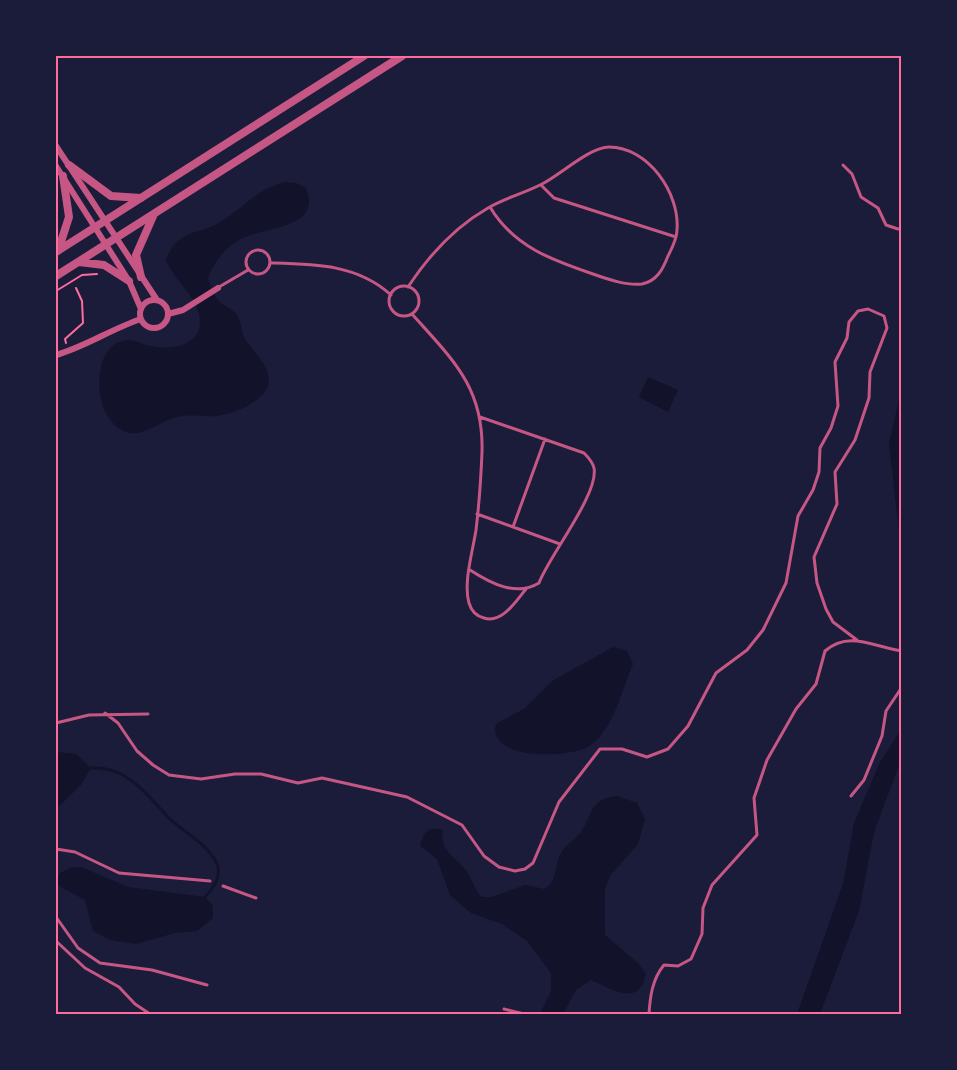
<svg xmlns="http://www.w3.org/2000/svg" width="957" height="1070" viewBox="0 0 957 1070" font-family="Overpass,sans-serif">
  <style>
    .water { fill: #12122b }
    .lines { fill: none; stroke-linecap: round; stroke-linejoin: round }
    .stream { stroke: #12122b; stroke-width: 3 }
    .path { stroke: #ff6b9d; stroke-width: 2 }
    .service { stroke: #c65784; stroke-width: 3 }
    .minor { stroke: #c65784; stroke-width: 6 }
    .tertiary { stroke: #c65784; stroke-width: 8 }
    .neatline { fill: none; stroke: #ff6b9d; stroke-width: 2 }
  </style>
  <rect width="100%" height="100%" fill="#1b1b3a"/>
  <path class="water" d="M284 182 296 183 306 188C322 226 272 227 248 236 230 242 212 262 208 279 211 286 215 298 221 303 227 308 235 310 238 317 242 324 241 332 245 339 253 352 270 365 269 382 267 401 232 415 215 416 204 417 193 414 183 416 155 419 132 454 107 415 94 394 95 341 129 340 136 340 143 345 151 346 169 350 200 347 200 322 200 298 174 281 166 260 170 250 173 244 182 238 193 231 206 230 217 224 245 208 250 193 284 182Z
    M648 377 678 390 668 412 639 397Z
    M901 391H902L901 547 889 444Z
    M613 647 627 651 633 664C621 691 615 726 591 745 573 759 486 761 496 724L524 709 552 681Z
    M901 730V760L874 832 859 911 820 1014H797L843 884 854 823 880 762Z
    M56 752 76 754 91 768 81 785 56 809Z
    M617 796 637 803 645 819 638 844 610 876 605 889V935L639 964 646 974C639 1008 612 989 591 980L576 990 563 1014H540L551 991V973L527 941 502 924 471 913 450 895 437 859 420 846 424 834 430 829H442C442 856 454 853 467 872 473 881 474 889 482 897H492L525 885 544 889C556 884 555 868 559 857 563 846 574 841 581 832 594 813 589 799 617 796Z
    M72 867H81L128 887 205 897 213 905V918L197 931 175 933 136 944 110 940 93 931 85 900 59 886 57 880 60 873Z"/>
  <g class="lines">
    <path class="stream" d="M91 768C100 768 111 769 119 773 140 783 154 803 170 819 186 834 207 843 217 864 222 876 213 889 205 897"/>
    <path class="path" d="M56 291 82 275 97 274
      M66 343 65 339 83 323 82 301 76 288"/>
    <path class="service" d="M843 165 852 174 861 197 878 208 886 225 898 229
      M541 185 554 198 676 237
      M246 262a12 12 0 1 1 24 0a12 12 0 1 1-24 0Z
      M270 263C314 264 357 264 391 295
      M389 301a15 15 0 1 1 30 0a15 15 0 1 1-30 0Z
      M219 287 248 270
      M408 287C429 255 455 227 488 208 505 198 525 193 542 184 560 175 590 147 609 147 648 147 680 193 677 230 677 239 672 248 668 256 663 269 657 281 642 284 627 286 607 279 593 274 552 260 514 247 490 207
      M412 314C452 359 484 387 482 452 481 477 479 505 476 530 473 550 463 583 469 603 471 610 476 616 484 618 502 624 516 601 526 589
      M477 514 560 544
      M513 527 545 439
      M470 570C490 583 516 597 539 583 549 556 599 494 594 468 593 463 588 457 584 453L480 417
      M105 713 118 723 137 751 153 765 169 775 201 779 235 774H261L298 783 322 778 407 797 462 825 484 856 499 867 515 871 525 869 533 863 559 802 600 749H622L647 757 668 749 688 726 716 673 747 650 763 630 786 583 798 516 813 490 819 472 820 448 831 428 838 406 835 362 847 338 849 322 858 311 868 309 884 316 887 328 870 372 869 398 855 440 835 472 837 504 814 557 817 583 826 609 833 622 857 640
      M56 723 89 715 148 714
      M851 796 864 780 882 736 886 711 902 687
      M56 849 75 852 119 873 210 881
      M223 886 256 898
      M56 917 78 948 100 963 152 970 207 985
      M56 941 85 968 119 987 135 1004 150 1014
      M504 1009 524 1014
      M649 1014C650 998 652 979 664 965L678 966 691 959 702 934 703 908 712 885 757 835 754 798 767 760 796 709 816 684 825 651C849 630 874 647 902 651"/>
    <path class="minor" d="M56 146 157 300
      M56 166 129 281 141 309
      M140 314a14 14 0 1 1 28 0a14 14 0 1 1-28 0Z
      M168 314 183 310 218 288
      M56 355C85 347 111 329 141 319"/>
    <path class="tertiary" d="M69 165 111 196 141 198
      M58 251 69 217 63 176
      M56 252 364 56
      M79 262 104 265 129 281
      M56 276 402 56
      M141 277 136 255 154 214"/>
  </g>
  <rect width="957" height="1070" fill="none" stroke="#1b1b3a" stroke-width="114"/>
  <rect x="57" y="57" width="843" height="956" class="neatline"/>
</svg>
